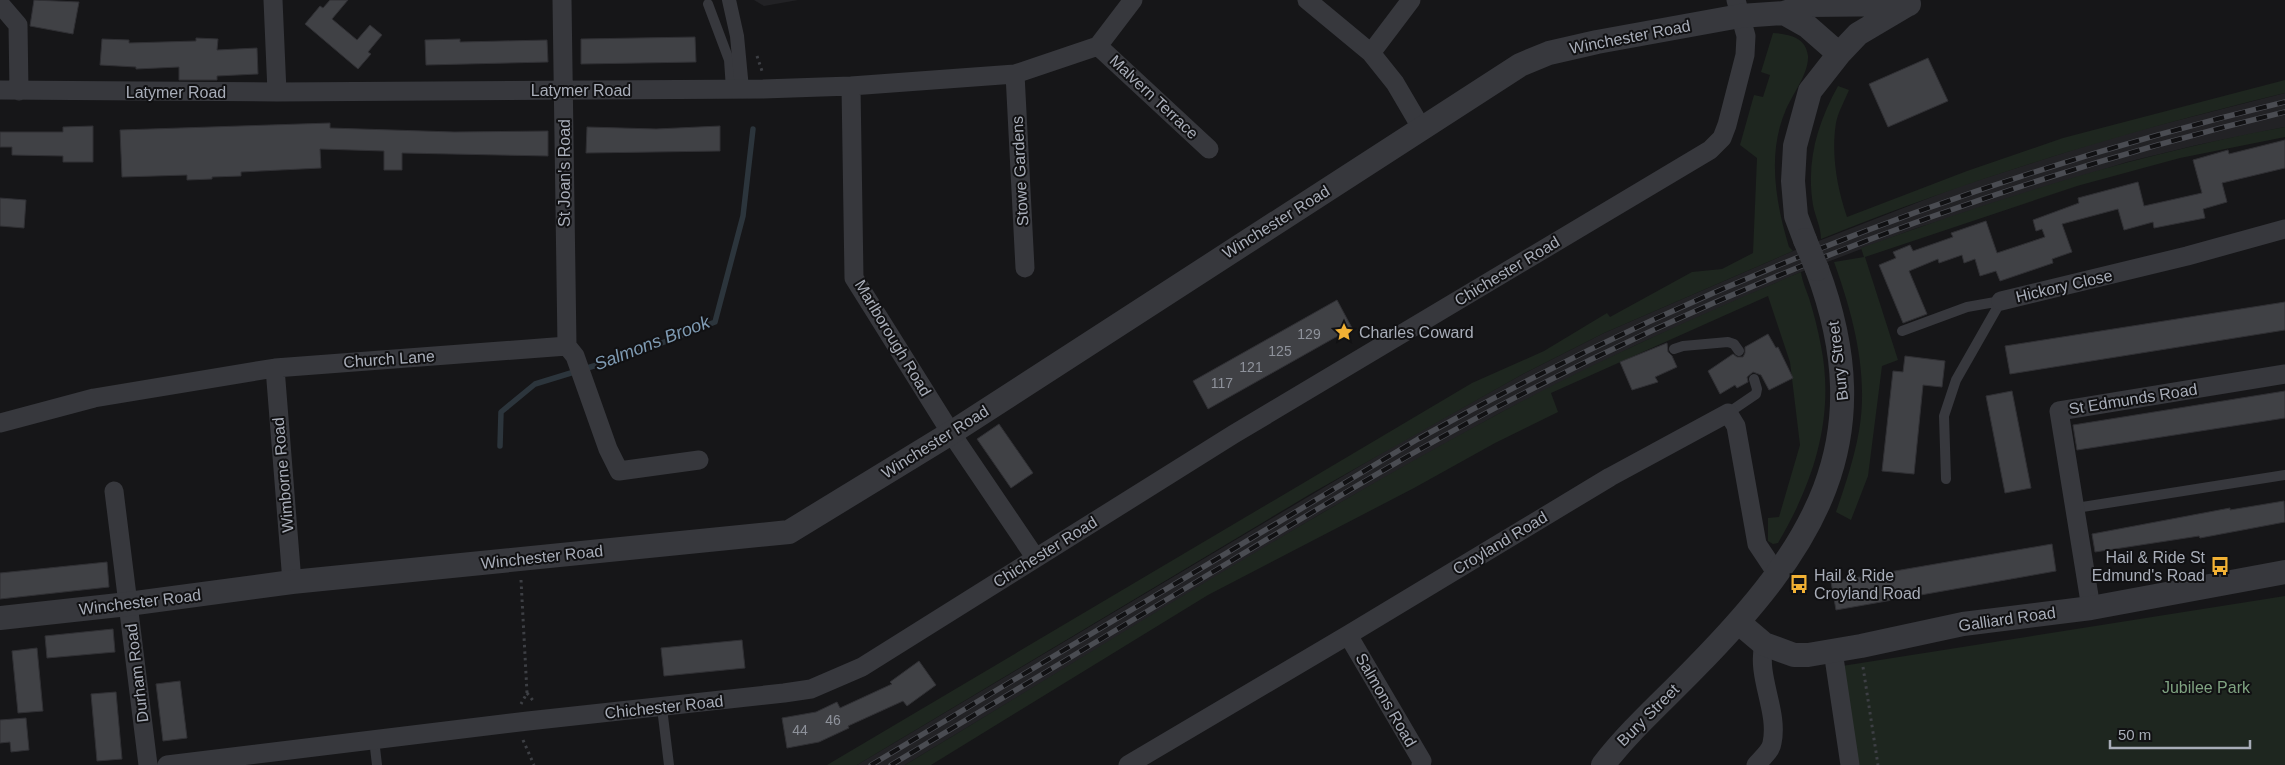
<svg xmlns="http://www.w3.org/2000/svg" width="2285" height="765" viewBox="0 0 2285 765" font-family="Helvetica,sans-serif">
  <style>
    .built { fill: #222225 }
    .green { fill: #1e261f }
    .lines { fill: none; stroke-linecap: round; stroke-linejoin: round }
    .stream { stroke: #2c353c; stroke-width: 5.5 }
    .building { fill: #404145; stroke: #303034 }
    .path { stroke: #3d3f44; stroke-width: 3; stroke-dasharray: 2.5 4; stroke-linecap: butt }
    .service { stroke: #37383d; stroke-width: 10 }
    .pedestrian { stroke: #37383d; stroke-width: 14 }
    .minor { stroke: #37383d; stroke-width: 19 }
    .tertiary { stroke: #37383d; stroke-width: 24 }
    .rail-casing { stroke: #4a4c52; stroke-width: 5.5 }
    .rail { stroke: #111113; stroke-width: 4; stroke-dasharray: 11; stroke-linecap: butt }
    .tertiary-bridge { stroke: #37383d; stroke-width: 24 }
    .labels { text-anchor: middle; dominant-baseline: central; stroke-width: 4; stroke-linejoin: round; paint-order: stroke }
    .number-label { font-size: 14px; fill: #8e929b }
    .street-label { font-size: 16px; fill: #a8adb8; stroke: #111113 }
    .poi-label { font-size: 16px; fill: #a8adb8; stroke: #111113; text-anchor: start }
    .park-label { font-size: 16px; fill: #7fa381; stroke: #111113 }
    .water-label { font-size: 18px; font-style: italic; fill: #7f9bb3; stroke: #111113 }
  </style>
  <rect width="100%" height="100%" fill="#161618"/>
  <path class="built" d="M754 0H798L764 6Z
    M2285 93V127L2197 145 2127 162 1914 229 1801 272 1636 345 1500 413 1322 513 905 765H857L1392 447 1523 374 1604 333 1793 251 1960 186 2120 135Z"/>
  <path class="green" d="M1773 33C1789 34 1806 37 1808 56 1809 74 1791 96 1785 112 1767 155 1776 204 1789 247L1793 251 1604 333 1523 374 1312 493 857 765H827L1472 383 1544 351 1607 313 1610 317 1692 272 1722 269 1753 253 1757 158 1740 145 1754 95 1763 97 1770 75 1761 72Z
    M2285 80V93C2127 131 1972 178 1821 239 1821 227 1815 216 1813 205 1806 162 1817 124 1838 86L1849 90C1845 100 1838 112 1836 123 1831 154 1837 188 1847 217L1967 171 2063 138Z
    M2285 127V137L2180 158 2077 186 1865 257 1898 360 1882 366 1868 476 1851 520 1836 512C1845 486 1854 459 1859 431 1869 374 1853 315 1834 262L1864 257 1861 248C1999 198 2140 153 2285 127Z
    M1801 272C1802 281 1806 289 1809 298 1814 314 1818 330 1821 346 1835 417 1814 482 1778 543L1773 544 1768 541V518L1779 517 1800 445 1790 362 1768 296 1551 393 1558 412 1495 443 1414 488 1208 595 931 765H905C1102 646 1296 523 1498 414 1596 361 1699 315 1801 272Z
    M2285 596V765H1856L1842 666Z"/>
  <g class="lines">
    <path class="stream" d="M500 446 501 412 535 384 636 353 715 322 743 216 753 129"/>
  </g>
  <path class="building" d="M34 0 79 2 73 34 30 26Z
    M330 0H348L332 19 357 40 370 25 382 35 368 52 371 54 358 69 305 24 320 6 323 8Z
    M695 37 696 62 581 64V39Z
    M196 38 218 39 217 50 257 48 258 74 217 76V80H179V67L136 69V67L100 65 102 39 129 40V43L196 41Z
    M460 39V42L547 40 548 62 426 65 425 40Z
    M1928 58 1948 101 1888 127 1869 84Z
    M330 123V128L454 132 548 131V156L402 153V170H384V151L320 149 321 168 241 172V176L212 177V179L187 180V175L122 177 120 130Z
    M93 126V162H63V156L12 155V147H0V132H63V127Z
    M720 126V151L586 153 587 127 656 129Z
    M2285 140V168L2222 183 2227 202 2203 209 2205 218 2154 228 2153 222 2124 230 2118 209 2062 224 2072 252 2052 259 2053 263 2000 281 1996 271 1980 276 1975 259 1964 263 1962 255 1939 263 1938 259 1909 271 1927 314 1903 323 1879 265 1896 258 1893 252 1910 245 1913 251 1953 237 1951 233 1986 221 1997 253 2045 237 2042 229 2036 231 2033 220 2079 203 2078 198 2138 182 2144 206 2202 193 2193 160 2228 150 2229 154Z
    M0 198 26 200 24 228 0 226Z
    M1337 300 1352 328 1208 409 1193 381Z
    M2285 302V330L2010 374 2005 346Z
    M1768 334 1776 348 1778 347 1793 378 1769 390 1761 375 1753 372 1747 377 1748 382 1737 388 1735 385 1720 394 1708 371 1733 354 1737 357H1743L1745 353V347Z
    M1667 343 1668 352 1672 356 1677 367 1655 377 1658 382 1632 390 1620 362Z
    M1905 356 1945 361 1942 387 1923 385 1914 474 1882 471 1893 371 1903 372Z
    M2012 391 2031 488 2005 493 1986 396Z
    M2285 391V418L2077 450 2073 425Z
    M999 424 1033 473 1011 488 977 439Z
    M2284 501 2285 522 2200 538 2199 536 2095 552 2092 534 2230 508V510Z
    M2052 544 2056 571 1836 610 1831 582Z
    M107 562 109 587 0 599V573Z
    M113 629 115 652 47 658 45 636Z
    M742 640 745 668 664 676 661 648Z
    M37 648 43 711 18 713 12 651Z
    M919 661 936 685 907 706 903 701 848 726 849 728 819 742 787 748 782 718 816 712 837 702 840 708 892 684 890 682Z
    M180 681 187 738 163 741 156 684Z
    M116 692 122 759 97 761 91 694Z
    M26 718 29 750 11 752 10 742 0 743V720Z"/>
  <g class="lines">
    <path class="path" d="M757 56 762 71
      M521 580 527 693 521 704
      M1863 667 1878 765
      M527 693 535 703
      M523 740 534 765"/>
    <path class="service" d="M708 4 729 60 731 89
      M1902 331 1967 307 2001 301
      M1674 349 1683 346 1728 342 1734 344 1739 351
      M1728 413 1756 394 1757 389 1754 379
      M1946 479 1944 416 1956 380 2001 301
      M2076 508 2285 475
      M662 708 669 765
      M374 739 377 765"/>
    <path class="pedestrian" d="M729 0 737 36 742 89"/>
    <path class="minor" d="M273 0 277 92
      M562 0 567 346
      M1307 0 1371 53 1395 83 1422 129
      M0 4 18 25 19 91
      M1098 46 1209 149
      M1371 53 1411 0
      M1015 74 1025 268
      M851 86 854 278 951 433 1035 557
      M0 90 277 92 763 89 851 86 1015 74 1098 46 1133 0
      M2001 301 2187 256 2285 229
      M275 368 292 582
      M0 423 94 398 275 368 567 346 575 356 608 449 619 471 699 460
      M114 491 148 765
      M2091 608 2059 411 2285 374
      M1348 635 1422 761 1421 765
      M1833 651 1850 765
      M167 765 528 721 784 693 811 689 862 667 1234 434 1710 150 1722 138 1727 125 1745 55 1746 36 1736 0
      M1128 765 1348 635 1610 477 1728 413 1736 426 1757 544 1777 574
      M1756 765C1761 759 1771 751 1772 743 1779 711 1756 677 1764 644"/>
    <path class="tertiary" d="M1784 13 1807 26 1839 54
      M1805 240 1796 216 1793 181 1795 146 1810 91 1839 54 1858 34 1907 5
      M0 618 128 604 292 582 789 532 951 433 1520 65 1549 53 1597 42 1740 16 1784 13 1808 5 1909 4
      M1738 622 1764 644 1794 655H1808L1861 646 1963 624 2091 608 2285 572
      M1603 765C1630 730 1663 701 1694 669 1814 547 1882 442 1817 269"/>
    <g class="rail-casing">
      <path id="rail" d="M871 765 1418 439C1691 287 1981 175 2285 102
        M891 765C1004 697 1118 629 1231 561 1329 502 1426 443 1528 391 1768 268 2022 175 2285 112"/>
    </g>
    <use href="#rail" class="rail"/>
    <path class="tertiary-bridge" d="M1805 240 1817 269"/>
  </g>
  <defs>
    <g id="sight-bare" transform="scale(1.5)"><path d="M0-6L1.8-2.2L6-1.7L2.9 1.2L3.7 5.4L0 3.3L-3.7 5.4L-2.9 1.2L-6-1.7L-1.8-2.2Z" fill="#f2b134" stroke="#111113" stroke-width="2.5" paint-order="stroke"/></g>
    <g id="bus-bare" transform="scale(1.5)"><path d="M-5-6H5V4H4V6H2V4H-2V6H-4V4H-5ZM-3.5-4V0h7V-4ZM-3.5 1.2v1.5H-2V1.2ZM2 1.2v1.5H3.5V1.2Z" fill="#f2b134" stroke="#111113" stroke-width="2.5" paint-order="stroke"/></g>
  </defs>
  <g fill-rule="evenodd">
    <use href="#sight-bare" x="1344" y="332"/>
    <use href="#bus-bare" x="2220" y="566"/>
    <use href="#bus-bare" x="1799" y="584"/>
  </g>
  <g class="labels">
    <g class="number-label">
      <text x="1309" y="334">129</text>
      <text x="1280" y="351">125</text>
      <text x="1251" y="367">121</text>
      <text x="1222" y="383">117</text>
      <text x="833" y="720">46</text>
      <text x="800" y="730">44</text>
    </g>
    <g class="street-label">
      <text transform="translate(1630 37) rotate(-11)">Winchester Road</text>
      <text x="581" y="90">Latymer Road</text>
      <text x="176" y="92">Latymer Road</text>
      <text transform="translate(1154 97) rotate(43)">Malvern Terrace</text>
      <text transform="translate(1020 171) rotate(-93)">Stowe Gardens</text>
      <text transform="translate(564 173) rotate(-90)">St Joan's Road</text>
      <text transform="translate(1276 222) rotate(-32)">Winchester Road</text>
      <text transform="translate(1507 271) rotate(-31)">Chichester Road</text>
      <text transform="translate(2064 286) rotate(-13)">Hickory Close</text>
      <text transform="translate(893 338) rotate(59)">Marlborough Road</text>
      <text transform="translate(389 359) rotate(-4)">Church Lane</text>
      <text transform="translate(1838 361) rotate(-97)">Bury Street</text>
      <text transform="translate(2133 399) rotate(-9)">St Edmunds Road</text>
      <text transform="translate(935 442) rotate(-32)">Winchester Road</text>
      <text transform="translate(283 475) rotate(-95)">Wimborne Road</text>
      <text transform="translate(1500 543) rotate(-31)">Croyland Road</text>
      <text transform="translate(1045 552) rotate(-32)">Chichester Road</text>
      <text transform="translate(542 557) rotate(-6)">Winchester Road</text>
      <text transform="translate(140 602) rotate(-7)">Winchester Road</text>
      <text transform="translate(2007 619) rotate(-8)">Galliard Road</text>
      <text transform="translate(137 673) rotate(-97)">Durham Road</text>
      <text transform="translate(1386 700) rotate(60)">Salmons Road</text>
      <text transform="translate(664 707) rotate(-6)">Chichester Road</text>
      <text transform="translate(1648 715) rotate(-45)">Bury Street</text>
    </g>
    <g class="poi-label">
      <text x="1359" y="332">Charles Coward</text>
      <text x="2205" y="557" text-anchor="end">Hail &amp; Ride St<tspan x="2205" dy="18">Edmund's Road</tspan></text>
      <text x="1814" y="575">Hail &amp; Ride<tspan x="1814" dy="18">Croyland Road</tspan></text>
    </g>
    <g class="park-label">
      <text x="2206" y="687">Jubilee Park</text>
    </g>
    <g class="water-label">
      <text transform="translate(652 343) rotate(-21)">Salmons Brook</text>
    </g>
  </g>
  <path d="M2110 740v8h140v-8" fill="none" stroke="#a8adb8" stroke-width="2.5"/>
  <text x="2118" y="740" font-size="15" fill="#a8adb8" stroke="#111113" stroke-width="4" paint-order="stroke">50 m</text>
</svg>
